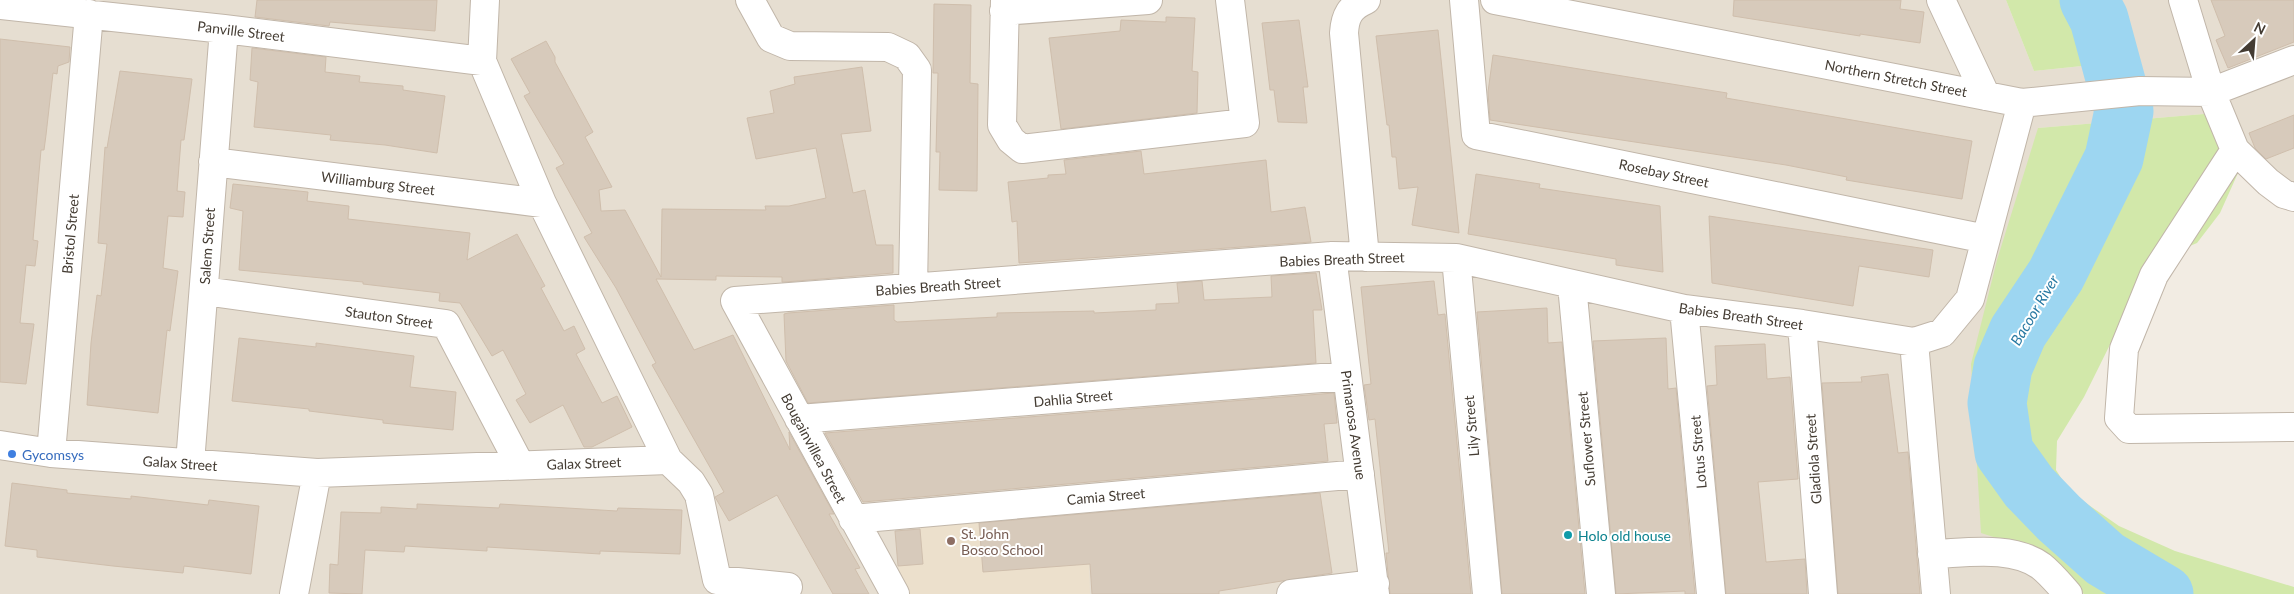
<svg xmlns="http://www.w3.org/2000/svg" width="2294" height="594" viewBox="0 0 2294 594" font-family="Lato,sans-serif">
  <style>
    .residential { fill: #e6ded1 }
    .education { fill: #ece0cc }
    .green { fill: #d2e8aa }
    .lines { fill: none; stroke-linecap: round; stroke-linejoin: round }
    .river { stroke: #9dd6f1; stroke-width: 59 }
    .building { fill: #d7cabb; stroke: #cfbeac }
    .minor-casing { stroke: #c1b6a9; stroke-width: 30 }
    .minor { stroke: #fff; stroke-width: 28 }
    .shop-dot { fill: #3f7fe0; stroke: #fff; stroke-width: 2 }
    .culture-dot { fill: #0f9aa8; stroke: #fff; stroke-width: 2 }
    .education-dot { fill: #8d6e63; stroke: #fff; stroke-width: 2 }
    .labels { text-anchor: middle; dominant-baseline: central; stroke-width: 4; stroke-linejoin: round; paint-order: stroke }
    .street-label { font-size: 14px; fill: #443c33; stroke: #fff }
    .shop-label { font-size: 14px; fill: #366cbe; stroke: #fff; text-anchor: start }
    .education-label { font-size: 14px; fill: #785e54; stroke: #fff; text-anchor: start }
    .culture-label { font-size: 14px; fill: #0d838f; stroke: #fff; text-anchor: start }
    .water-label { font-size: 15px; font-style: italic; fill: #2879a2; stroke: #fff }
  </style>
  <rect width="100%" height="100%" fill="#f2ece3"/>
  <path class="residential" d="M0 0H2006L2034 71 2130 61 2105 0H2294V204L2238 173 2204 114 2038 128 2025 547 2084 594H0Z"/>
  <path class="education" d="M979 514 983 572 1089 564 1090 594H908L898 566 923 564 919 519Z"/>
  <path class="green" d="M2006 0H2105L2130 61 2034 71Z
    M2204 114 2238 173 2220 213 2197 243 2151 262 2084 397 2057 441 2056 470 2070 492 2119 526 2175 551 2294 587V594H2084L2025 547 1981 533 1971 364 1997 260 2038 128Z"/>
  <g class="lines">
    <path class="river" d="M2089 0 2099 19 2124 111 2114 158 2056 275 2018 332 2003 367 1997 403 2004 452 2029 487 2059 518 2105 559 2164 594"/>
  </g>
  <path class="building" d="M257 0H437L435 31 330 22 329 26 255 17Z
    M1734 0H1901L1900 9 1924 12 1920 43 1860 34V36L1733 16Z
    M2211 0H2294V42L2228 68 2216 40 2225 36Z
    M934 4 971 5 970 83 978 84 977 191 939 190 940 152H936L938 73H933Z
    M1166 17 1195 18 1192 71 1198 72 1197 113 1061 129 1049 38 1120 31 1121 20 1166 22Z
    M1299 20 1308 87H1303L1307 123 1278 122 1274 90H1270L1262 23Z
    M1438 30 1459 233 1412 225 1418 187 1399 189 1396 157H1392L1389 125H1387L1376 36Z
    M0 39 70 47 69 62 58 66 57 74 53 73 46 135 44 150H41L33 240 38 241 35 266 26 265 20 323 34 324 26 384 0 382Z
    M546 41 555 57V62L593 132 585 137 612 187 599 190 601 211 625 210 661 277 662 209 766 210 765 206H789L826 198 816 148 756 159 747 118 774 113 770 91 795 84 794 77 862 67 871 131 841 134 853 193 865 190 876 245H893V273L785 282H782V277L716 276V280L656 279 694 350 733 335 790 450 789 432 834 514H829L860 568 855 569 869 594H833L777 495 729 521 715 497 724 492 652 365 656 363 616 288 584 237 592 233 556 168 564 164 524 96 530 93 511 59Z
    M252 48 326 57 325 72 360 76 359 82 403 86V90L445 96 437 153 385 145 330 140 331 135 254 127 258 82 250 80Z
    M1493 55 1727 93 1726 98 1972 141 1962 199 1846 180 1847 177 1786 165 1490 120 1488 92Z
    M120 71 192 79 184 140H181L177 191 185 192 183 217 168 216 163 268 178 271 170 331 167 330 158 413 87 405 91 343 97 295 101 296 107 244 98 243 105 147 107 148Z
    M2294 115V148L2266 159 2255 148 2249 133Z
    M1141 151 1144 174 1266 160 1271 212 1305 207 1311 242 1019 263 1017 221 1012 222 1008 182 1048 178V175L1066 174 1064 160Z
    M1476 174 1540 184 1539 188 1660 206 1663 272 1616 265V259L1468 234Z
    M233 184 308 192 307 201 349 206 348 219 470 233 467 260 517 234 545 286 541 288 564 331 574 326 585 349 576 354 602 403 617 396 632 427 592 447H584L563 405 530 423 516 400 526 394 503 350 492 356 460 303 439 301 440 293 363 284V282L239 270 243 211 230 208Z
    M1709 216 1933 250 1929 277 1859 266 1853 306 1712 283Z
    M1316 273 1322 310H1313L1316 363 808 403 786 361 784 314 788 313 894 305V320L897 322 997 317V313L1094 311V313L1156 310V304L1179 303 1177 283 1202 281 1204 300 1272 297 1271 276Z
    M1434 281 1438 315 1445 314 1471 594H1390L1386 553H1389L1375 419 1369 420 1364 385 1371 384 1361 287Z
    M1547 308 1548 343 1562 342 1585 594H1502L1477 312Z
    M239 338 316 347V343L414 356 410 387 456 392 453 430 383 423V420L309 411V409L232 401Z
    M1666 338 1668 389 1676 388 1695 594H1685V591L1616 594 1593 341Z
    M1765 344 1767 379 1790 377 1798 479 1758 482 1766 562 1805 559 1807 594H1726L1707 386 1717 385 1715 346Z
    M1888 374 1898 453 1908 452 1920 594H1838L1822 383 1862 382 1861 377Z
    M1334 393 1337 423 1324 424 1328 461 863 502 825 433Z
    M12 483 67 490V493L131 499V496L208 505 209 500 259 506 251 574 184 566 183 573 113 566 37 557V550L5 546Z
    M1320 493 1332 573 1219 591V594H1092L1090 564 983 572 979 523Z
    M417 504 499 508 500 504 617 511 618 508 682 510 680 554 600 551V554L487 547V551L405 546 404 552 365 550 362 594 329 593 330 564 338 565 341 512 381 513V507L417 509Z
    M920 529 923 564 898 566 895 531Z"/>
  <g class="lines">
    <g class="minor-casing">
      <path id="minor" d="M750 0 771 38 790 46 888 47 907 56 917 70 913 288
        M1005 0 1002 125 1011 140 1022 149 1245 123 1230 0
        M1464 0 1476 135 1986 239
        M1495 0 2022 103 2140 91 2211 92 2294 60
        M1941 0 1986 96
        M2183 0 2211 92 2235 150 2268 182 2284 194 2294 197
        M0 5 224 29 482 61
        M1004 11 1148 0
        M2235 150 2154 275 2124 349 2119 418 2129 429 2294 427
        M213 162 542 203
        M1332 256 1375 594
        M1365 257 1344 33C1345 16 1350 7 1366 0
        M1456 258 1487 594
        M1572 285 1601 594
        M204 291 446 324 520 465
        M1684 309 1711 594
        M1802 324 1823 594
        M1914 342 1936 594
        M799 419 1347 376
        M0 445 51 453 317 473 668 460 542 203 482 61 485 0
        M51 453 89 14
        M668 460 691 482 699 495 717 580 788 587
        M190 463 224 29
        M853 519 1360 474
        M1932 554C1966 553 2012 545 2041 566 2051 574 2060 585 2068 594
        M294 594 317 473
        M895 594 735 301 1332 256 1456 258 1684 309 1802 324 1914 342 1942 333 1970 299 2022 103
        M1291 594 1375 584"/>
    </g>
    <use href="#minor" class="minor"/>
  </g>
  <circle class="shop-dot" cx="12" cy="454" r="5"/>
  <circle class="culture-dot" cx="1568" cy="535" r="5"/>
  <circle class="education-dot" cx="951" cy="541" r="5"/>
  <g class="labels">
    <g class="street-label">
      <text transform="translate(241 31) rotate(7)">Panville Street</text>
      <text transform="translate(1896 78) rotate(11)">Northern Stretch Street</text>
      <text transform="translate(1664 173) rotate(12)">Rosebay Street</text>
      <text transform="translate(378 183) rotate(7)">Williamburg Street</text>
      <text transform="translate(70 234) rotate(-85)">Bristol Street</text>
      <text transform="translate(207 246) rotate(-86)">Salem Street</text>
      <text transform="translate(1342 259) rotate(-2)">Babies Breath Street</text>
      <text transform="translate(938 286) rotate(-4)">Babies Breath Street</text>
      <text transform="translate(1741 316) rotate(8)">Babies Breath Street</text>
      <text transform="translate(389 317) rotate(8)">Stauton Street</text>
      <text transform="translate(1073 398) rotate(-5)">Dahlia Street</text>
      <text transform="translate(1354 425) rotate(82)">Primarosa Avenue</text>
      <text transform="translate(1471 426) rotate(-95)">Lily Street</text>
      <text transform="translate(1586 439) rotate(-95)">Suflower Street</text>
      <text transform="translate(814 448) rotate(62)">Bougainvillea Street</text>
      <text transform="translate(1698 452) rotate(-95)">Lotus Street</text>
      <text transform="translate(1813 459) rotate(-94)">Gladiola Street</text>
      <text transform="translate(180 463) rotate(4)">Galax Street</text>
      <text transform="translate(584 463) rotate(-2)">Galax Street</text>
      <text transform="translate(1106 496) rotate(-5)">Camia Street</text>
    </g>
    <g class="shop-label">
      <text x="22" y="454">Gycomsys</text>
    </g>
    <g class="education-label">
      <text x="961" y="533">St. John<tspan x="961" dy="16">Bosco School</tspan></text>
    </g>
    <g class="culture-label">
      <text x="1578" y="535">Holo old house</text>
    </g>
    <g class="water-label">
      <text transform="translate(2034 310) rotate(-59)">Bacoor River</text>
    </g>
  </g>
  <g transform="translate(2254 40) rotate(26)" stroke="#ffffff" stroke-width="4" paint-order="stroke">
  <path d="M0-4L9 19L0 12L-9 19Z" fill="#443c33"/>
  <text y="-8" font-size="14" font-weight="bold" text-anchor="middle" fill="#443c33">N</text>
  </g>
</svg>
